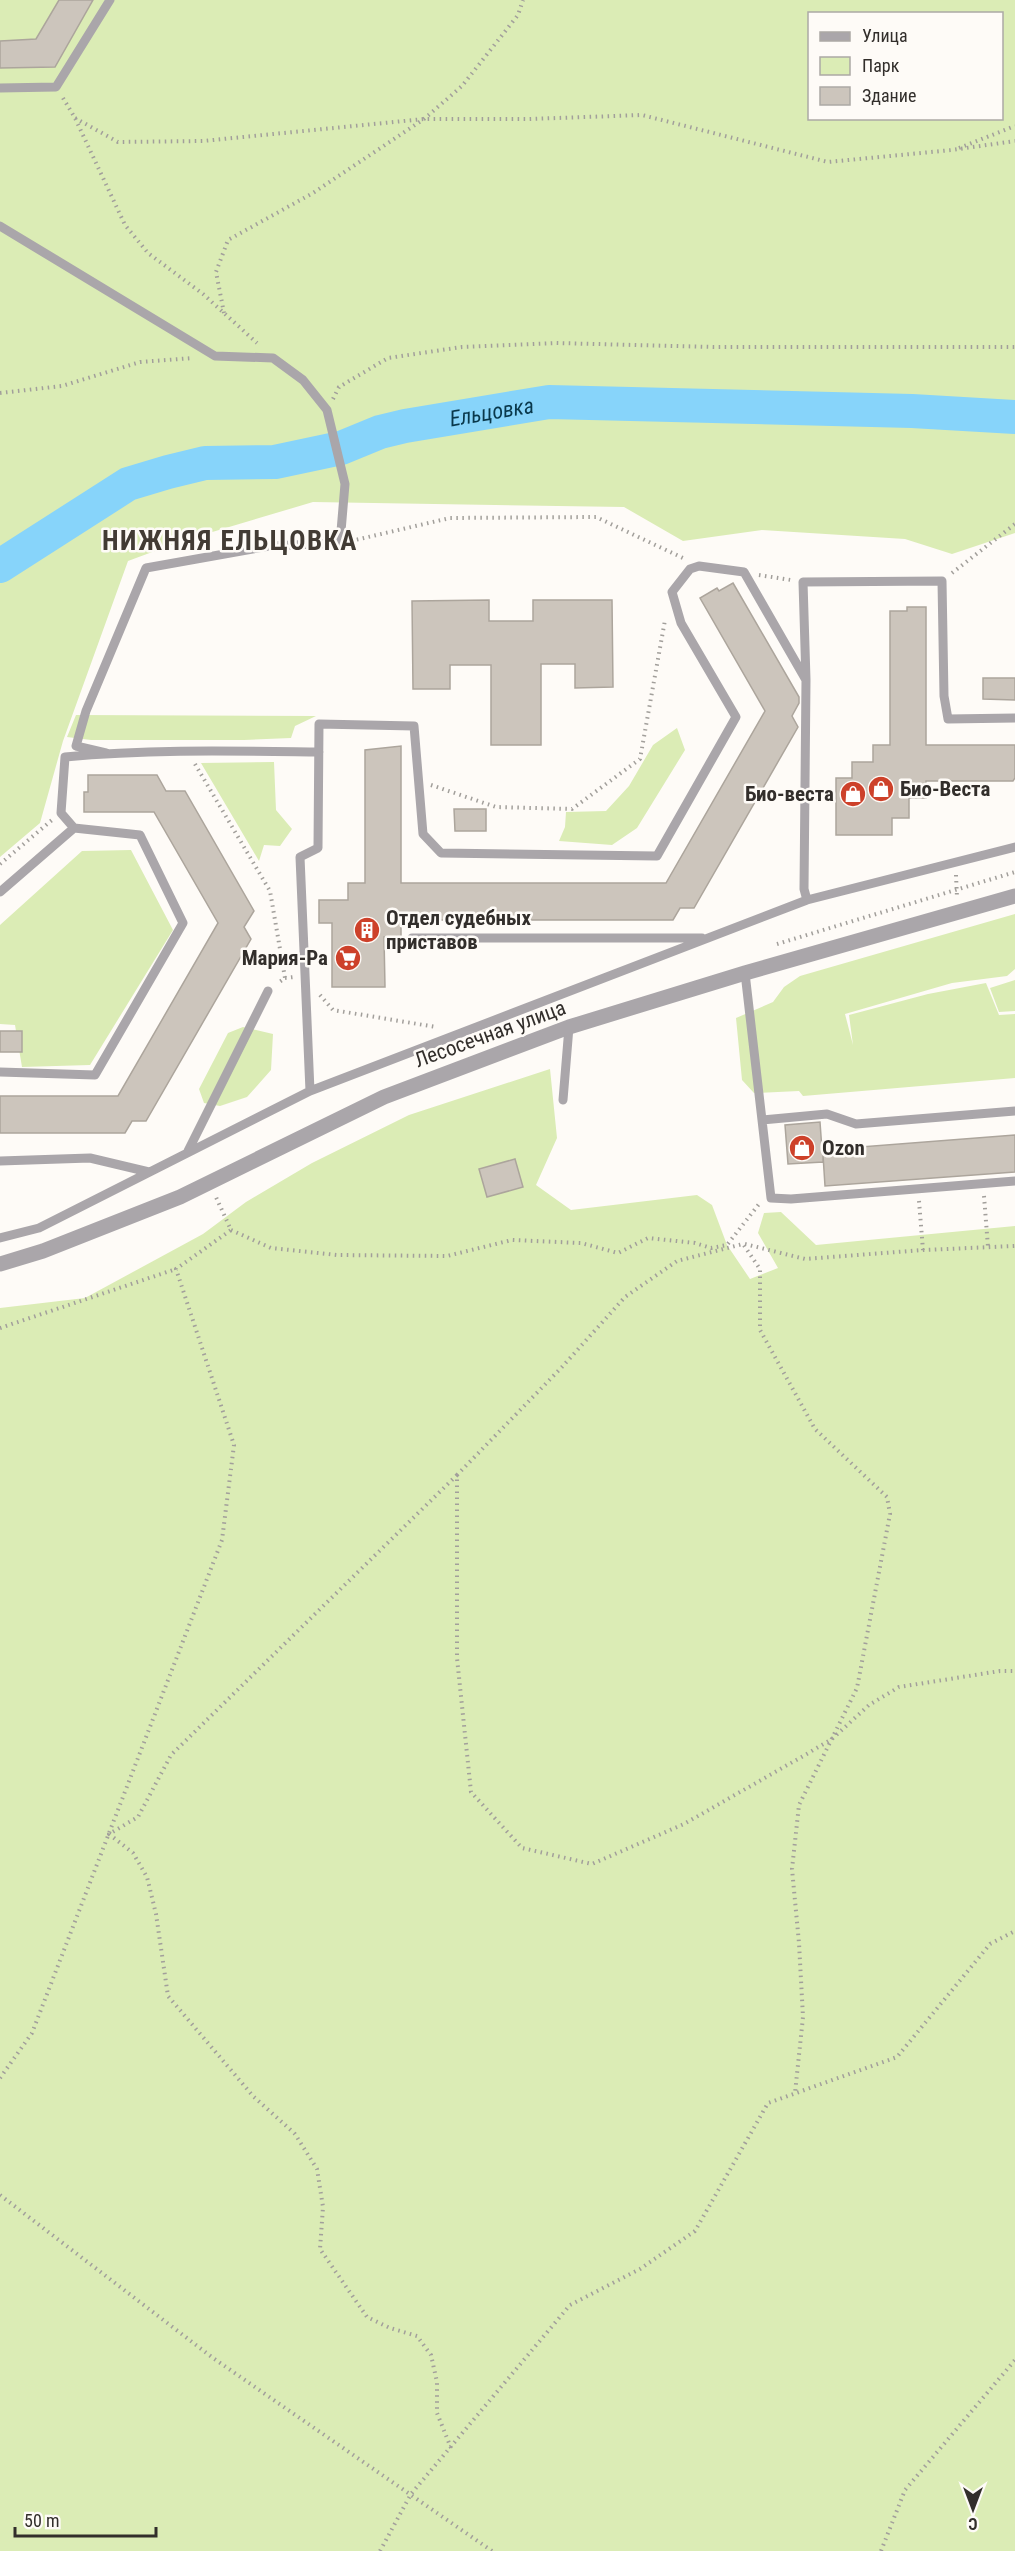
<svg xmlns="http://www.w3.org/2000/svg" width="1015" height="2551" viewBox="0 0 1015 2551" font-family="'Roboto Condensed',sans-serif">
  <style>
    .green { fill: #dbecb5; fill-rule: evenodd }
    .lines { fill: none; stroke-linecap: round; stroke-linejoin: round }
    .river { stroke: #87d4fa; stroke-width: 34 }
    .building { fill: #ccc5bc; stroke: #aca59c; stroke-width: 1.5 }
    .path { stroke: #a29f9b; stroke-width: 4; stroke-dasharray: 1.5 4.5; stroke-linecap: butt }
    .service { stroke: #aaa6aa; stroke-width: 9 }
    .tertiary { stroke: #aaa6aa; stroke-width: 15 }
    .labels { text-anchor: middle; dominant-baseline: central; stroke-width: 5; stroke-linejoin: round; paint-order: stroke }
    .poi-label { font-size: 21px; font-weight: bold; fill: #322e2b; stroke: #fefbf7; text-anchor: start }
    .street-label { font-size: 21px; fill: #322e2b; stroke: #fefbf7 }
    .water-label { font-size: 22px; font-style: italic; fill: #09384b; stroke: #fefbf7 }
    .district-label { font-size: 27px; font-weight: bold; letter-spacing: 1.5px; fill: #423b34; stroke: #fefbf7 }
  </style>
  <rect width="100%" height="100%" fill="#fefbf7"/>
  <path class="green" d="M0 0H1015V533L952 554 905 539 762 530 683 541 624 507 313 502 182 541 128 561 63 741 40 823 0 857ZM810 14H1002V118H810Z
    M76 715 316 716 295 726 291 738 244 740H91L67 737Z
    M677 728 685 750 637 828 612 845 559 841 565 827 566 812 606 811 629 786 653 745Z
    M274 762 276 810 292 829 280 846 264 845 259 861 201 763Z
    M131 850 173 930 90 1065 22 1067 15 1025 0 1024V925L82 851Z
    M1015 914V969L1007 976 952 983 845 1014 853 1045 849 1015 928 994 986 983 999 1015 1015 1014V1078L803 1096 799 1091 754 1093 742 1080 736 1018 773 1002 784 987 800 976Z
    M1015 980V1011L999 1012 990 988Z
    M243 1027 273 1034 271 1070 247 1097 220 1106 204 1103 199 1089 228 1033Z
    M550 1069 557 1138 536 1185 571 1210 697 1195 712 1205 727 1245 750 1279 778 1268 758 1233 764 1213 781 1212 816 1245 1015 1226V2551H0V1308L85 1298 203 1234 246 1202 312 1163 409 1115Z"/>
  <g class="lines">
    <path class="river" id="s1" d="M0 566 128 484 168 472 205 463 275 462 341 448 380 432 405 426 549 402 912 411 1015 417"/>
  </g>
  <path class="building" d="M59 0H93L55 67 0 68V41L36 39Z
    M733 583 799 697V703L792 716 798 727 694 908H680L673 920H401V937H384L385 987H332V923H319V900H348V883H365V750L401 746V883H666L765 711 700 598 717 588 719 591Z
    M489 600V621H533V600H612L613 687 575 688V664H541V745H491V665H450V689H413L412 601Z
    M907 607H926V745H1015V778L1013 781H926V798H909V818H892V835H836V778H852V762H873V745H890V611H907Z
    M983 678H1015V700L983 699Z
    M88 775H157L166 791H185L254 911 244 927 251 939 146 1121H132L125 1133H0V1096H118L218 923 154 812H84V792H88Z
    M454 809H486V831H455Z
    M0 1031H22V1052H0Z
    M820 1122 822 1150 1015 1135V1172L825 1186 823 1155V1162L788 1164 785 1125Z
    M515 1159 523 1187 487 1197 479 1169Z"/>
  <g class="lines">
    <path class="path" d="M63 98 75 118 125 225 148 253 203 294 257 343
      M75 118 118 142 203 141 424 119H529L642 115 828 162 952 150 1015 141
      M959 148 1015 126
      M224 313 216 272 228 240 313 193 424 119 462 86 518 15 523 0
      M0 393 62 386 140 362 193 358
      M333 399 339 387 388 358 462 347 556 343 714 347H1015
      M351 541 450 518 596 517 683 558
      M952 573 1015 524
      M759 575 791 580
      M195 764 270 891 285 978 278 983
      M431 785 496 807 572 809 640 759 665 620
      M0 864 52 820
      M956 875 957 897
      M777 944 1015 872
      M285 978 294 977
      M320 995 333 1010 436 1027
      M984 1196 988 1247
      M919 1201 923 1250
      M231 1230 271 1248 337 1255 447 1256 512 1240 581 1243 618 1253 648 1238 695 1243 711 1248 727 1245 759 1204
      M745 1244 805 1259 923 1250 1015 1246
      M0 1328 176 1269
      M457 1475 562 1367 625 1297 677 1261 743 1244 760 1269V1330L815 1429 887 1497 890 1514 857 1688 799 1805 792 1869 799 1943 803 2017 795 2093
      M0 2078 32 2033 222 1540 234 1445 176 1269 231 1230 215 1195
      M0 2195 213 2358 492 2551
      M451 2448 437 2413V2382L431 2355 417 2336 390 2328 367 2317 320 2249 323 2207 317 2169 295 2134 253 2096 168 1996 156 1914 147 1877 133 1853 109 1834 138 1817 171 1755 457 1475V1658L471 1792 522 1848 592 1864 684 1824 805 1755 832 1739 869 1705 899 1687 1000 1671H1015
      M380 2551 411 2494 570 2305 640 2269 695 2231 768 2103 897 2057 990 1944 1015 1931
      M881 2551 905 2490 1015 2360"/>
    <path class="service" d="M0 88 56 87 110 0
      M0 226 215 356 273 358 303 380 327 410 345 484 340 543 269 546 146 568 86 711 76 746 106 753
      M0 892 74 828 61 813 65 757C149 749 234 751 319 752
      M807 900 804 889 806 680 803 582 942 581 944 696 948 719 1015 718
      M412 938H702
      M745 973 771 1198 791 1199 1015 1181
      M0 1072 95 1075 183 923 140 835 74 828
      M310 1091 300 857 318 848 319 724 414 726 423 834 441 853 657 856 736 717 681 623 672 592 690 569 699 566 744 572 806 680
      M563 1100 569 1027
      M762 1120 827 1114 856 1124 1015 1111
      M188 1151 268 991
      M0 1161 90 1158 149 1172
      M0 1238 39 1228 310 1091 807 900 1015 847"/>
    <path class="tertiary" d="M0 1264 43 1251 180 1197 384 1097 569 1027 745 973 1015 896"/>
  </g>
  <defs>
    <g id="shop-disc" transform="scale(1.35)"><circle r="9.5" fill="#cd412a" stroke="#fefbf7"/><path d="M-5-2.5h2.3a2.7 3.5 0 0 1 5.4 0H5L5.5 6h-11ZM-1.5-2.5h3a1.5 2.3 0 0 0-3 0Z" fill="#fff"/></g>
    <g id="building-disc" transform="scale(1.35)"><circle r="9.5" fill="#cd412a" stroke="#fefbf7"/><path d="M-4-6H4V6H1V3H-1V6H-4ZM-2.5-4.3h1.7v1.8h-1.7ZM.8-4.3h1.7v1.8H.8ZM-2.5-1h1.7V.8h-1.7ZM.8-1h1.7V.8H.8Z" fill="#fff"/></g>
    <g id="supermarket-disc" transform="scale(1.35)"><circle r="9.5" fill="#cd412a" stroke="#fefbf7"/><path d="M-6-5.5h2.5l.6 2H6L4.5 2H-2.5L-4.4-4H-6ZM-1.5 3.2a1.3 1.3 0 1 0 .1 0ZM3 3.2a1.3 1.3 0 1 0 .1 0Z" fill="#fff"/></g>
  </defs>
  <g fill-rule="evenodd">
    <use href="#shop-disc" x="881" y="789"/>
    <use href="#shop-disc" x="853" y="794"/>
    <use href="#building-disc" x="367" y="930"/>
    <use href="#supermarket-disc" x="348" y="958"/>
    <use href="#shop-disc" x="802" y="1148"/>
  </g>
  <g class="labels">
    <g class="poi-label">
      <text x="900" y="789">Био-Веста</text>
      <text x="834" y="794" text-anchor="end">Био-веста</text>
      <text x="386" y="918">Отдел судебных<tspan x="386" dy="24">приставов</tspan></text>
      <text x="328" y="958" text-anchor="end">Мария-Ра</text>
      <text x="822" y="1148">Ozon</text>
    </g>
    <g class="street-label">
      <text transform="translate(490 1034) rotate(-20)">Лесосечная улица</text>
    </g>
    <g class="water-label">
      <text stroke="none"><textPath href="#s1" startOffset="525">Ельцовка</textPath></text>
    </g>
    <g class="district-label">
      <text x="230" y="541">НИЖНЯЯ ЕЛЬЦОВКА</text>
    </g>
  </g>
  <rect x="808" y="12" width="195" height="108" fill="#fefbf7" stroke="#aca9a5" stroke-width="1.5"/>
  <rect x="820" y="32" width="30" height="9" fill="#aaa6aa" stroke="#aca9a5" stroke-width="1.5"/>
  <text x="862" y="42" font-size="18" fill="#322e2b">Улица</text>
  <rect x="820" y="57" width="30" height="18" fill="#dbecb5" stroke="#aca9a5" stroke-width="1.5"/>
  <text x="862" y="72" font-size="18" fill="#322e2b">Парк</text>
  <rect x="820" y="87" width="30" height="18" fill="#ccc5bc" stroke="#aca9a5" stroke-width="1.5"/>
  <text x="862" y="102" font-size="18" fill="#322e2b">Здание</text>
  <g transform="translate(973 2509) rotate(180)" stroke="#fefbf7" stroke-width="4.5" paint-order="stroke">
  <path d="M0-4.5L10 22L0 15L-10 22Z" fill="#322e2b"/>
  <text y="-9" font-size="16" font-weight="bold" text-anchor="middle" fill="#322e2b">С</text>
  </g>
  <path d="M15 2527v9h141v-9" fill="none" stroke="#322e2b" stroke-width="3"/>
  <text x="24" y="2527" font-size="18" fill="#322e2b" stroke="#fefbf7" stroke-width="4.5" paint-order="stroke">50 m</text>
</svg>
